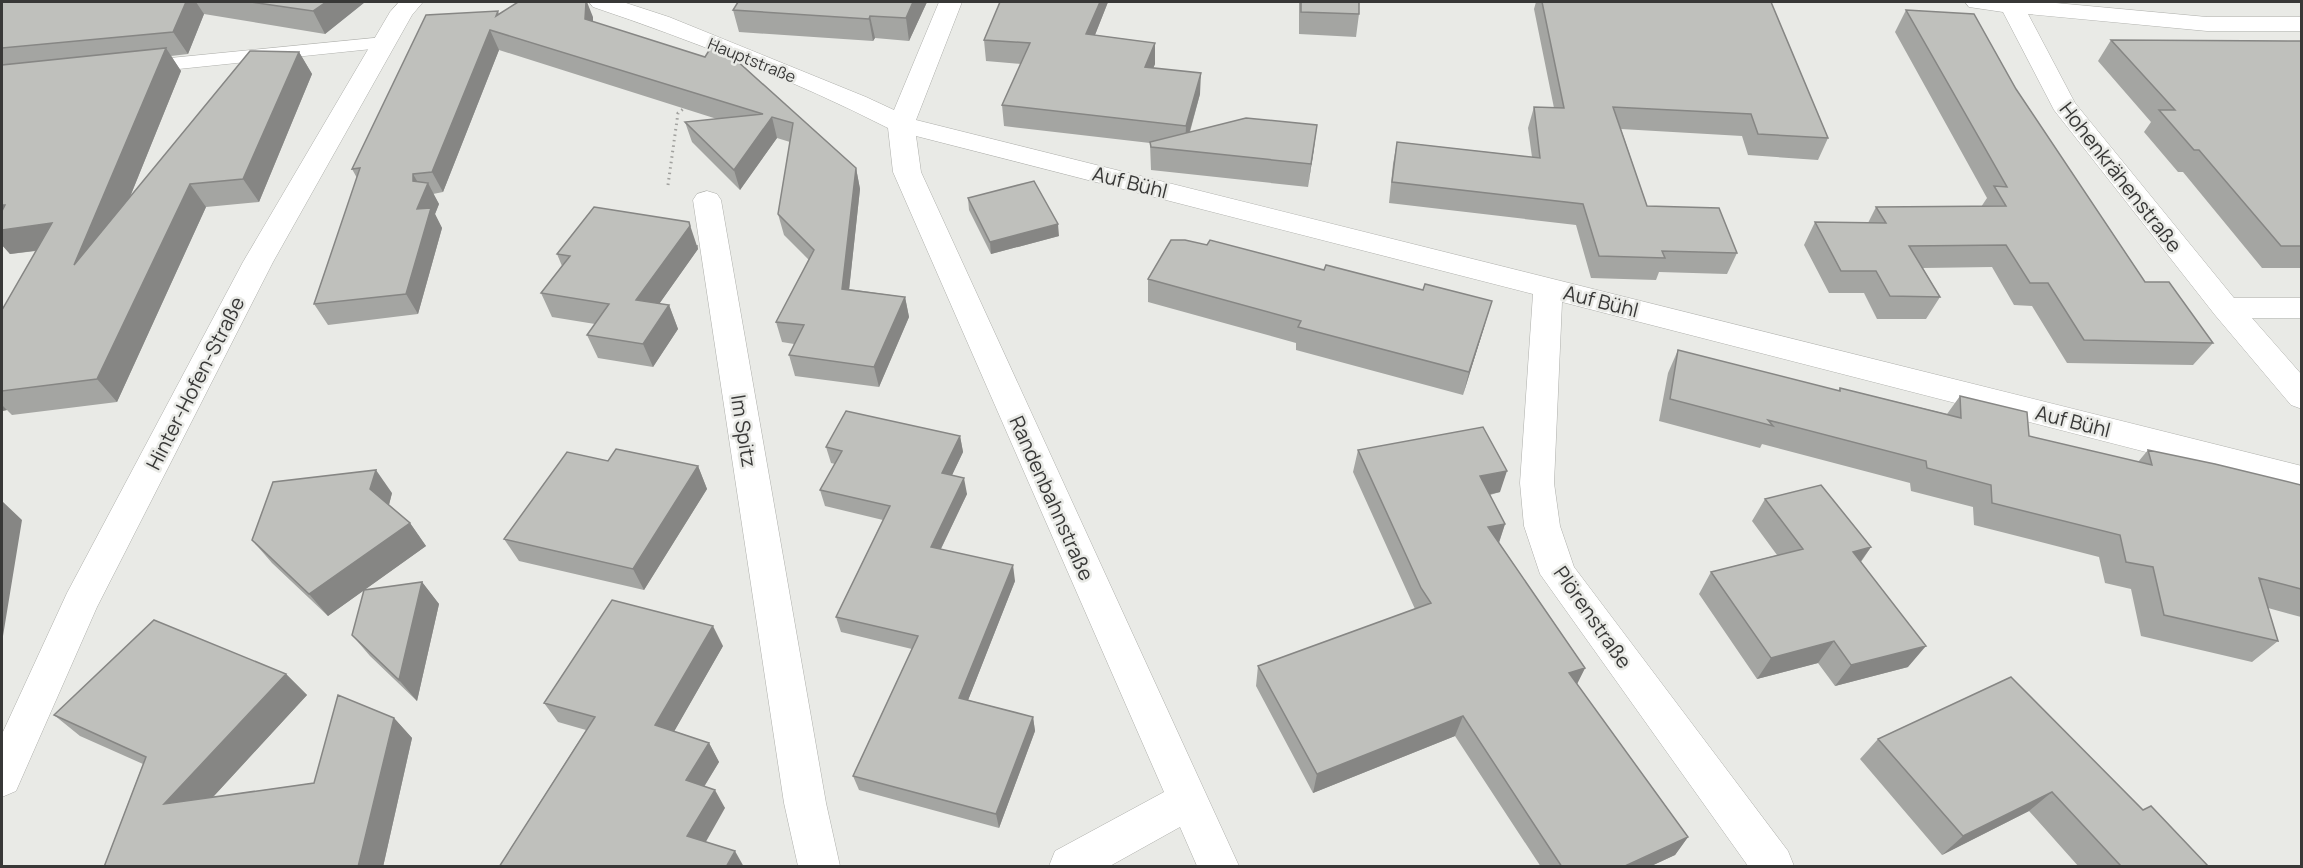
<svg xmlns="http://www.w3.org/2000/svg" width="2303" height="868" viewBox="0 0 2303 868" font-family="Manrope,sans-serif">
  <style>
    .lines { fill: none; stroke-linecap: round; stroke-linejoin: round }
    .lane-casing { stroke: #aeafab; stroke-width: 1 }
    .street-casing { stroke: #aeafab; stroke-width: 1 }
    .path { stroke: #a0a09d; stroke-width: 3; stroke-dasharray: 1.5 4; stroke-linecap: butt }
    .lane { fill: #fff; fill-rule: evenodd }
    .street { fill: #fff; fill-rule: evenodd }
    .wall { fill: #a4a5a2 }
    .shaded-wall { fill: #868684 }
    .building { fill: #bfc0bc; stroke: #868684; stroke-width: 1.5 }
    .labels { text-anchor: middle; dominant-baseline: central; stroke-width: 5; stroke-linejoin: round; paint-order: stroke }
    .far-street-label { font-size: 16px; fill: #383837; stroke: #e9eae6 }
    .street-label { font-size: 20px; fill: #383837; stroke: #e9eae6 }
  </style>
  <rect width="100%" height="100%" fill="#e9eae6"/>
  <g class="lines">
    <g class="lane-casing">
      <path id="lane" d="M384 37 391 39 394 43 391 47 140 73 133 71 130 67 133 63 140 61Z"/>
    </g>
    <g class="street-casing">
      <path id="street" d="M399 2H423L412 15 273 262 97 607 16 791 2 797V734L67 593 243 262 390 12Z
        M589 2H623L669 17 866 97 894 110 939 2H962L916 120 2302 466V492L1562 302 1554 483 1560 526 1574 567 1788 851 1794 866H1748L1540 574 1524 526 1520 483 1533 294 916 136 921 172 1239 866H1197L1180 827 1110 866H1049L1055 851 1164 792 893 172 888 128C796 81 691 40 593 7Z
        M1965 2H2045L2207 17H2302V31H2207L2028 14 2075 103 2234 298H2302V318H2252L2302 375V409L2291 405 2215 315 2054 110 2003 12 1969 7Z
        M707 191 717 194 721 200 826 803 840 866H798L784 803 693 200 697 194Z"/>
    </g>
    <path class="path" d="M668 185 678 113 686 107"/>
    <use href="#lane" class="lane"/>
    <use href="#street" class="street"/>
  </g>
  <path class="wall" d="M2 2H365L325 34 204 14 188 54 171 56 181 71 130 197 299 52 312 74 259 202 206 207 117 402 12 415 7 410 2 411V310L36 251 10 254 2 245Z
    M738 2H927L909 41 875 38 873 41 739 32 733 10Z
    M1000 2H1108L1095 35 1155 43V64L1153 68 1200 94 1190 132 1314 148 1308 187 1151 170 1150 143 1004 126 1002 105 1021 64 986 61 984 40Z
    M1299 2H1359V14L1356 37 1299 34Z
    M1536 2H1771L1828 138 1818 160 1748 155 1742 136 1621 129 1647 206 1737 253 1727 274 1659 272 1656 280 1591 278 1576 225 1389 203 1393 164 1397 142 1532 157 1528 128 1534 107 1554 108 1534 9Z
    M1906 10 2016 89 2145 282 2213 343 2193 365 2067 363 2032 306 2014 305 1992 267 1923 268 1940 297 1926 319H1877L1864 293H1829L1804 245 1815 222 1868 223 1876 207H1981L1987 198 1895 32Z
    M498 11 499 14 593 17V22L705 57 856 168 860 189 849 289 905 297 909 317 879 387 795 376 789 355 794 344 782 342 776 322 809 260 784 235 778 214 790 142 777 138 740 190 692 142 685 122 717 119 499 50 443 192 433 194 439 204 435 214 442 228 418 314 328 325 314 304 357 178 352 169Z
    M2111 40 2301 41V268H2262L2183 172H2178L2144 132 2151 122 2098 61Z
    M968 198 1059 236 991 254 969 210Z
    M698 245V249L659 304 669 305 678 329 653 367 598 358 587 335 595 324 552 317 541 293 562 266 557 254Z
    M1148 279 1485 324 1463 395 1296 350V343L1148 302Z
    M1678 350 1838 391 1840 388 1947 414 1960 396 2029 436 2138 462 2148 450 2301 485V617L2268 608 2278 641 2252 662 2141 636 2131 589 2105 583 2099 557 1974 525 1973 507 1911 491 1910 483 1762 444 1760 448 1659 421 1668 373Z
    M960 436 963 452 952 475 967 494 941 549 1015 581 968 700 1033 717 1035 731 999 828 859 790 853 776 912 649 841 632 836 617 883 520 825 506 820 490 835 464 831 463 826 447Z
    M1358 450 1500 492 1490 495 1505 524 1499 543 1585 668 1577 684 1688 837 1675 855 1649 867H1541L1455 736 1313 793 1256 686 1258 666 1415 609 1353 472Z
    M608 461 698 466 707 489 644 590 519 561 504 539Z
    M392 493 389 505 410 523 426 546 328 616 272 563 252 540Z
    M1765 499 1871 547 1861 562 1908 667 1835 686 1818 663 1757 679 1699 594 1711 572 1777 555 1752 521Z
    M422 582 439 604 417 701 370 656 352 635Z
    M723 646 674 731 709 743 719 762 704 787 725 808 499 867 586 730 558 722 544 703Z
    M286 674 307 695 213 797 314 783 394 718 412 738 383 867H104L143 764 80 736 54 715Z
    M1878 739 2143 810 2209 867H2079L2029 811 1942 855 1860 759Z"/>
  <path class="shaded-wall" d="M186 2H196L204 14 188 54 173 32Z
    M326 2H365L325 34 313 11Z
    M586 2H587L593 17V39L585 19Z
    M913 2H927L909 41 906 18Z
    M1100 2H1108L1087 55 1086 34Z
    M870 16 875 38 873 41 869 19Z
    M490 30 499 50 443 192 432 172Z
    M1155 43V64L1145 88V67Z
    M166 48 181 71 93 288 74 265Z
    M299 52 312 74 259 202 243 179Z
    M1201 73 1200 94 1185 148 1186 126Z
    M772 117 777 138 740 190 734 170Z
    M1317 125 1314 148 1308 187 1311 164Z
    M856 168 860 189 847 309 842 289Z
    M413 174 424 193 428 183 439 204 435 214 442 228 418 314 406 294 417 209 413 181Z
    M190 184 206 207 117 402 97 379Z
    M2 205H5L52 223 71 246 10 254 2 245Z
    M689 222 698 249 645 324 636 300Z
    M1058 224 1059 236 991 254 990 242Z
    M905 297 909 317 879 387 874 367Z
    M1492 301 1485 324 1463 395 1469 372Z
    M669 305 678 329 653 367 643 344Z
    M2 405 7 410 2 411Z
    M960 436 963 452 945 490 942 473Z
    M698 466 707 489 644 590 633 569Z
    M376 470 392 493 387 512 370 489Z
    M1507 471 1500 492 1473 498 1480 476Z
    M964 478 967 494 934 563 931 547Z
    M2 501 22 520 3 636H2Z
    M410 523 426 546 328 616 309 594Z
    M1505 524 1498 545 1488 527Z
    M1871 547 1855 569 1853 552Z
    M1013 565 1015 581 963 713 959 698Z
    M422 582 439 604 417 701 399 680Z
    M713 626 723 646 667 744 655 725Z
    M1834 641 1818 663 1757 679 1771 658Z
    M1926 646 1908 667 1835 686 1851 665Z
    M1585 668 1575 688 1569 673Z
    M286 674 307 695 189 823 164 804Z
    M1463 716 1455 736 1313 793 1317 774Z
    M1033 717 1035 731 999 828 996 814Z
    M394 718 412 738 383 867H358Z
    M709 743 719 762 697 798 686 780Z
    M715 790 725 808 699 854 687 836Z
    M2052 792 2029 811 1942 855 1963 836Z
    M1688 837 1675 855 1649 867H1624Z
    M735 851 744 867H726Z"/>
  <path class="building" d="M2 2H186L173 32 2 48Z
    M251 2H326L313 11Z
    M518 2H586L585 19 705 57 715 41 856 168 842 289 905 297 874 367 789 355 804 325 776 322 814 250 778 214 793 123 772 117 734 170 685 122 763 114 490 30 432 172 413 174V181L428 183 417 209 431 208 406 294 314 304 360 168 352 169 426 15 498 11 496 16Z
    M738 2H913L906 18 870 16 869 19 733 10Z
    M1000 2H1100L1086 34 1155 43 1145 67 1201 73 1186 126 1002 105 1030 43 984 40Z
    M1301 2H1359V14L1301 12Z
    M1542 2H1771L1828 138 1758 134 1751 114 1613 107 1647 206 1719 208 1737 253 1662 251 1665 258 1599 256 1583 204 1392 182 1397 142 1540 158 1534 107 1564 108Z
    M1906 10 1974 14 2016 89 2145 282H2169L2213 343 2084 340 2048 283H2030L2006 245 1909 246 1940 297 1890 296 1876 271H1841L1815 222 1886 223 1876 207 2006 206 1994 186 2007 187Z
    M2111 40 2301 41V246H2281L2199 150H2194L2159 110H2175Z
    M166 48 74 265 250 51 299 52 243 179 190 184 97 379 2 391V310L52 223 2 230V211L5 205H2V65Z
    M1246 118 1317 125 1311 164 1151 147 1150 142Z
    M1034 181 1058 224 990 242 968 198Z
    M594 207 689 222 690 226 636 300 669 305 643 344 587 335 609 304 541 293 570 256 557 254Z
    M1171 240H1185L1207 245 1210 240 1324 270 1326 265 1423 290 1425 284 1492 301 1469 372 1298 327 1301 321 1148 279Z
    M1678 350 1840 391V388L1961 418 1960 396 2027 412 2029 436 2152 465 2148 450 2215 464 2301 485V589L2259 578 2278 641 2164 615 2153 567 2126 562 2120 535 1992 503 1991 485 1927 468 1926 461 1768 420 1773 426 1670 399Z
    M846 411 960 436 942 473 964 478 931 547 1013 565 959 698 1033 717 996 814 853 776 918 636 836 617 890 506 820 490 842 451 826 447Z
    M1483 427 1507 471 1480 476 1505 524 1488 527 1585 668 1569 673 1688 837 1625 866 1626 867H1562L1463 716 1317 774 1258 666 1431 603 1421 588 1358 450Z
    M616 449 698 466 633 569 504 539 567 452 608 461Z
    M376 470 370 489 410 523 309 594 252 540 273 482Z
    M1821 485 1871 547 1853 552 1926 646 1851 665 1834 641 1771 658 1711 572 1803 549 1765 499Z
    M422 582 399 680 352 635 364 590Z
    M612 600 713 626 655 725 709 743 686 780 715 790 687 836 735 851 726 867H499L595 717 544 703Z
    M154 620 286 674 164 804 314 783 338 695 394 718 358 867H104L146 757 54 715Z
    M2011 677 2143 810 2151 806 2209 867H2115L2120 865 2052 792 1963 836 1878 739Z"/>
  <g class="labels">
    <g class="far-street-label">
      <text transform="translate(752 60) rotate(22)">Hauptstraße</text>
    </g>
    <g class="street-label">
      <text transform="translate(2121 177) rotate(52)">Hohenkrähenstraße</text>
      <text transform="translate(1130 182) rotate(14)">Auf Bühl</text>
      <text transform="translate(1601 301) rotate(14)">Auf Bühl</text>
      <text transform="translate(195 383) rotate(-63)">Hinter-Hofen-Straße</text>
      <text transform="translate(2073 421) rotate(14)">Auf Bühl</text>
      <text transform="translate(744 431) rotate(81)">Im Spitz</text>
      <text transform="translate(1052 498) rotate(66)">Randenbahnstraße</text>
      <text transform="translate(1593 617) rotate(55)">Plörenstraße</text>
    </g>
  </g>
  <rect width="2303" height="868" fill="none" stroke="#383837" stroke-width="6"/>
</svg>
